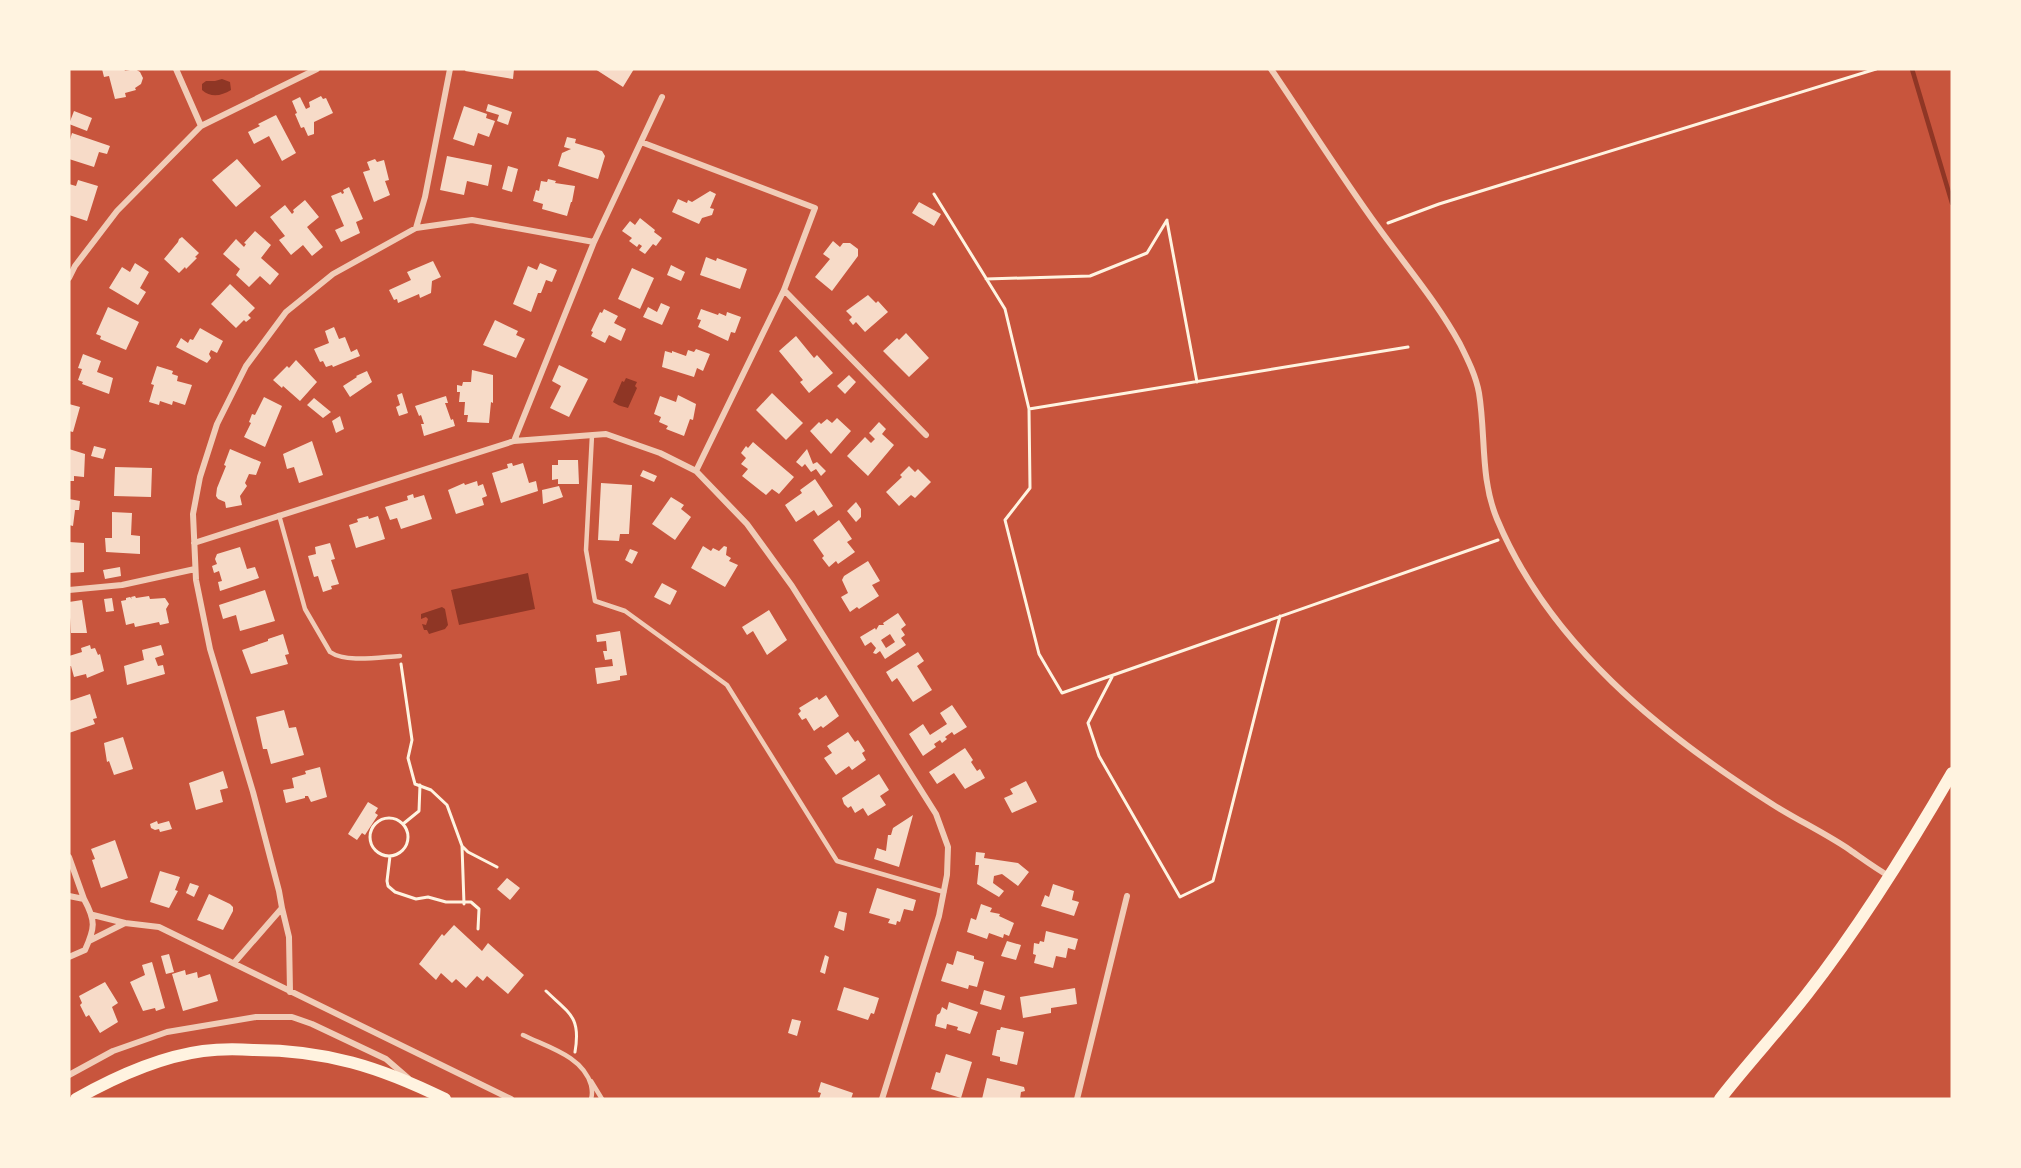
<svg xmlns="http://www.w3.org/2000/svg" width="2021" height="1168" viewBox="0 0 2021 1168" font-family="Rubik,sans-serif">
  <style>
    .water { fill: #8f3625 }
    .lines { fill: none; stroke-linecap: round; stroke-linejoin: round }
    .stream { stroke: #8f3625; stroke-width: 4.5 }
    .building { fill: #f7dbc8; fill-rule: evenodd }
    .path { stroke: #fff3e0; stroke-width: 3 }
    .service { stroke: #f1ccb7; stroke-width: 4.5 }
    .minor { stroke: #f1ccb7; stroke-width: 6 }
    .secondary { stroke: #fff3e0; stroke-width: 12 }
  </style>
  <rect width="100%" height="100%" fill="#c8553d"/>
  <path class="water" d="M222 79 230 82 231 90C221 96 211 98 202 90V84L206 81H215Z
    M626 378 637 382 635 386 637 388 628 408C621 406 619 406 613 402L622 381 624 382Z
    M528 573 535 609 459 625 451 590Z
    M442 607 445 609 448 625 445 629 429 634 427 630H424L422 624 426 625 428 619 426 617 421 619V614Z"/>
  <g class="lines">
    <path class="stream" d="M1912 69 1952 203"/>
  </g>
  <path class="building" d="M102 69H124L125 71 135 69 140 72 143 78 141 84 135 88 136 90 125 93 126 97 115 99 109 76 104 77Z
    M466 69H514L513 79 465 71Z
    M595 69H634L623 87Z
    M321 96 323 99 326 98 333 113 314 122V134L308 136 304 127 301 128 295 114 297 113 292 101 300 97 306 109 310 107 309 102Z
    M488 104 512 112 508 125 497 121 499 115 486 111Z
    M464 106 487 114 486 118 495 121 489 137 478 133 474 146 453 139Z
    M74 111 92 118 87 131 69 124Z
    M276 115 296 153 282 161 269 136 254 144 248 132 260 126 258 124Z
    M72 133 110 146 107 154 99 152 94 167 69 159V143Z
    M567 137 576 139 575 143 602 151 605 156 598 179 558 166 562 153 571 149 564 147Z
    M447 156 492 165 488 186 467 181 464 195 440 190Z
    M237 159 261 186 236 207 212 180Z
    M375 159 377 162 384 160 389 180 385 181 390 195 374 202 363 172 370 170 367 162Z
    M508 166 518 169 512 192 502 189Z
    M548 179 556 181 555 183 575 186 572 202H571L567 216 542 209 543 204 533 201 536 190 539 191 541 181 547 182Z
    M78 180 98 186 87 221 69 215V184L76 186Z
    M349 187 363 219 356 222 360 233 341 242 335 230 344 226 331 196 341 192 342 194 344 193 343 190Z
    M710 191 716 194 710 208 714 209 712 215 702 218 699 224 672 212 678 199 687 203 688 200 692 202Z
    M305 200 319 217 307 227 323 247 312 256 303 245 291 255 279 240 285 236 270 217 285 205 292 214 294 212 293 210Z
    M919 202 941 214 934 226 912 213Z
    M640 218 655 230 654 232 662 238 656 246 653 244 645 254 639 250 642 246 639 244 637 247 629 241 632 238 622 231 630 221 635 225Z
    M255 231 271 245 261 258 279 274 270 285 260 276 249 287 236 275 240 269 223 254 236 239 244 247 246 244 244 243Z
    M182 237 199 253 195 257 197 258 186 269 185 267 179 273 164 259 178 242 179 239Z
    M833 241 840 247 843 243H850L858 249V256L832 291 815 277 830 259 823 254Z
    M706 257 716 261 717 258 747 269 740 289 700 275Z
    M433 261 441 277 432 281 431 293 420 298 419 294 398 303 397 299 394 300 389 290 411 280 407 272Z
    M135 263 149 272 140 288 146 292 138 305 109 288 122 267 130 272Z
    M540 263 557 270 552 282 546 280 541 293H538L531 312 513 304 528 266 537 270Z
    M671 265 685 272 681 281 667 275Z
    M632 268 654 278 640 309 618 299Z
    M230 284 255 308 248 315 251 318 246 322 244 320 236 328 211 304Z
    M868 295 876 303 878 301 888 312 865 332 856 322 853 325 849 320 852 317 846 311Z
    M661 303 670 307 662 325 643 317 648 307 657 312Z
    M108 307 139 322 126 350 100 339 101 336 96 334Z
    M604 309 618 316 614 323 626 329 621 341 609 335 605 343 591 336 593 332 591 331 600 312 602 313Z
    M701 309 718 315 719 313 726 316 727 312 741 317 735 333 731 332 728 341 698 327 701 320 697 319Z
    M495 320 518 331 516 335 525 339 516 358 483 345Z
    M334 327 339 339 345 337 351 352 357 349 360 356 333 367 332 365 326 367 323 361 320 362 314 349 329 343 325 331Z
    M200 328 223 341 217 353 211 350 209 354 211 358 207 363 176 347 181 338 188 343 190 339 193 340Z
    M906 333 929 358 909 377 883 351 897 338 899 340Z
    M796 336 814 358 817 355 833 373 809 393 800 382 803 380 779 351Z
    M696 349 710 354 703 371 697 368 694 377 662 367 665 351 672 353V351L686 356 688 350 694 352Z
    M83 354 101 361 97 372 113 378 109 394 82 384 83 382 78 380 82 369 78 368Z
    M296 360 317 382 300 401 283 386 282 388 273 380 287 366 289 368Z
    M559 365 588 379 569 417 550 408 561 386 552 381Z
    M157 366 173 371 172 374 178 376 177 381 192 385 185 405 173 401 172 405 160 401 159 405 149 402 154 385 151 384Z
    M472 370 493 375V403L491 402 489 423 467 422 468 415H464L465 402H459L460 392H457V385L462 386 463 382H471Z
    M367 371 372 382 350 397 343 386 357 377 356 376Z
    M849 375 856 382 845 394 837 386Z
    M402 393 408 413 399 416 396 407 400 405 397 395Z
    M772 393 803 423 786 440 756 410Z
    M678 395 696 404 693 420 690 419 684 436 666 429 668 426 659 422 661 417 654 414 660 396 676 402Z
    M446 396 448 403H445L451 420 453 419 455 426 424 436 421 424H424L421 415 419 416 415 406Z
    M264 397 282 406 265 447 244 437 251 423 249 422 252 414 255 415Z
    M314 398 331 412 323 418 307 405Z
    M69 404 80 407 73 432 69 431Z
    M340 416 344 429 336 433 332 421Z
    M837 418 851 431 831 454 810 431 819 422 821 424 827 419 832 423Z
    M879 422 886 429 882 434 894 445 868 476 847 456 865 437 871 443 875 439 869 433Z
    M312 441 323 475 299 483 294 467 287 469 283 454Z
    M753 442 794 477 779 494 772 489 766 495 742 476 748 469 741 464 746 458 741 453 746 446 748 448Z
    M94 446 106 449 103 459 91 456Z
    M69 449 85 454 84 477 74 476V481H69Z
    M230 449 261 462 256 475 249 474 245 483 247 486 240 496 242 505 226 508 225 502 218 499 216 496 217 488 226 466 224 465Z
    M807 449 813 464 817 462 826 471 821 476 816 469 811 472 805 464 802 467 796 462Z
    M558 460H578L579 484H558V479L552 480V465H558Z
    M512 463 513 466 523 463 529 483 536 481 538 491 501 503 492 473 508 468 507 464Z
    M909 466 915 472 918 469 931 482 915 498 911 495 899 506 886 492 902 477 900 475Z
    M115 467 152 468 151 497 114 496Z
    M643 470 657 476 654 482 640 476Z
    M815 479 833 506 818 516 814 510 796 522 785 505 802 493 800 490Z
    M477 481 478 486 483 484 487 496 482 498 484 505 456 514 448 490 464 483 465 485Z
    M601 483 632 485 629 534H620L619 541 598 540Z
    M559 486 563 497 543 504 542 490Z
    M413 494 414 498 424 495 432 519 401 529 397 518 390 520 385 507 408 500 407 496Z
    M671 497 684 505 681 509 691 517 675 540 652 524Z
    M69 499 80 501 79 510H75L73 526 69 525Z
    M856 502 861 509V517L856 522 847 511Z
    M112 512 132 513 131 535 140 536V554L106 552 105 538H112Z
    M368 516 369 519 378 516 385 539 356 548 349 525 358 522 357 519Z
    M839 520 852 539 847 542 855 552 838 564 836 561 829 567 822 558 824 556 813 540Z
    M69 542 84 543V572L69 573Z
    M330 543 335 559 331 560 339 584 331 586 332 589 323 592 318 576 314 577 308 556 316 554 315 547Z
    M703 546 711 551 713 548 719 551 724 546 727 547 726 555 731 558 729 561 738 565 725 587 691 568Z
    M240 547 247 569 255 567 259 578 220 591 218 582 222 581 219 571 214 573 212 566 217 564 215 559 217 554Z
    M630 549 638 552 632 564 625 560Z
    M868 561 880 581 872 585 879 596 859 609 857 607 850 612 841 597 848 593 842 580 844 576Z
    M120 567 121 576 105 579 103 570Z
    M662 583 677 591 670 605 654 597Z
    M265 590 275 621 240 631 236 615 223 619 219 605Z
    M135 596 136 598 149 596 150 599 165 598 169 604 166 609 169 623 160 625 159 622 135 627 134 623 126 625 121 601 126 600V598L130 597 132 599 131 597Z
    M112 598 114 611 106 612 104 599Z
    M82 600 87 633H71L69 602Z
    M769 610 787 640 767 655 753 631 747 635 742 627Z
    M898 613 906 625 901 629 905 635 901 638 906 645 885 659 880 651 876 654 873 653 876 648 871 642 865 646 860 637 875 628 876 630 879 625H884L883 623ZM890 634 895 642 886 648 881 640Z
    M620 631 627 675 620 676V680L597 684 595 668 613 666 612 659 605 660 603 651H607L606 641 597 642 596 635Z
    M283 634 289 654 285 655 288 664 251 674 242 650 268 641V639Z
    M90 645 91 649 95 648 98 655 100 654 104 671 87 678 86 674 74 677 71 666H69V656L82 652 81 648Z
    M161 645 164 655 155 658 158 666 163 665 165 674 127 685 124 666 144 660 142 650Z
    M918 652 924 661 917 666 932 690 913 702 897 678 892 682 886 672Z
    M90 694 97 718 93 719 95 724 69 733V701Z
    M826 695 839 716 823 728 821 726 814 731 806 718 802 720 798 714 801 711 799 708 817 697 819 700Z
    M952 705 967 727 954 735 952 732 945 737 947 739 942 743 940 740 934 744 936 747 923 756 909 734 923 724 930 735 947 724 940 713Z
    M284 710 289 728 296 727 304 755 271 764 267 749H263L256 717Z
    M848 732 855 742 858 740 865 751 862 753 866 760 852 770 849 766 836 775 824 758 832 753 827 746Z
    M123 737 133 769 114 775 109 761 107 762 104 743Z
    M965 748 973 760 971 762 977 771 980 769 985 778 965 789 954 773 937 784 929 772Z
    M320 767 327 797 311 802 308 796H305V798L286 803 283 790 294 788 292 778 306 774 305 771Z
    M223 771 228 788 220 790 223 802 196 810 189 783Z
    M879 774 889 790 880 796 886 805 868 816 863 808 855 813 851 806 848 808 844 804 842 798Z
    M1026 781 1037 802 1012 813 1004 798 1013 794 1010 789Z
    M368 802 378 808 375 813 378 815 365 835 362 833 357 840 348 834Z
    M913 815 899 867 874 859 877 848 886 851 888 835H891L893 828Z
    M157 821 158 824 169 821 172 829 160 832 159 829 155 830 151 828 150 824Z
    M115 840 128 878 101 888 92 860 95 859 91 849Z
    M976 852 985 853 984 858 1018 863 1029 872 1018 886 1002 874 994 876 993 883 1004 891 999 897 977 884 979 865H975Z
    M160 871 180 877 175 890 178 891 169 908 150 902Z
    M507 878 520 888 510 900 497 889Z
    M190 883 199 886 194 897 186 893Z
    M1053 884 1074 891 1072 900 1079 902 1074 916 1041 906 1045 895 1049 897Z
    M877 888 916 900 913 911 904 909 900 922 897 921 896 925 888 923 890 919 869 913Z
    M209 894 230 904 233 907V911L223 930 197 920Z
    M981 904 992 908 990 912 1000 914 999 916 1014 923 1009 936 1004 934 1003 938 989 933 987 939 967 932 971 918 976 920Z
    M839 911 847 913 844 931 834 927Z
    M454 925 482 951 488 943 524 975 508 994 487 976 483 981 477 976 466 988 456 979 452 983 441 973 436 980 419 964 442 934 444 936Z
    M1046 931 1078 939 1075 950 1068 948 1066 958 1056 956 1053 968 1034 963 1036 955 1033 954 1034 943 1039 944 1040 941 1044 942Z
    M1007 941 1021 945 1016 960 1001 956Z
    M957 951 974 956V959L984 962 977 987 969 985 968 989 941 981 947 963 953 965Z
    M169 954 174 972 166 974 161 956Z
    M825 955 829 957 825 974 820 972Z
    M152 962 165 1008 156 1011 155 1008 143 1011 130 982 145 975 142 965Z
    M185 970 186 975 197 972 198 978 210 974 218 1001 183 1011 172 974Z
    M105 982 118 1003 112 1007 118 1022 100 1033 89 1015 86 1017 80 1005 82 1003 79 996Z
    M844 987 879 998 874 1014 871 1013 868 1020 837 1010Z
    M1075 988 1077 1004 1051 1008V1013L1023 1018 1020 997Z
    M984 990 1005 996 1001 1010 980 1004Z
    M949 1002 978 1012 970 1034 957 1030 958 1027 947 1024 946 1029 935 1026 937 1015 940 1013 942 1007 947 1010Z
    M792 1019 801 1021 797 1036 788 1033Z
    M1001 1027 1024 1032 1017 1065 1000 1061V1057L992 1055 997 1030H1000Z
    M946 1054 972 1062 961 1098 931 1089 936 1072 940 1073Z
    M987 1078 1024 1087 1025 1091 1021 1092 1020 1099H982Z
    M821 1082 853 1093 851 1099H819L821 1093 818 1092Z"/>
  <g class="lines">
    <path class="path" d="M934 194 1005 309 1029 409
      M1167 221 1197 382
      M1388 223 1439 204 1876 69
      M986 279 1090 276 1147 253 1167 220
      M1408 347 1029 409 1030 488 1005 520 1039 654 1062 693 1498 540
      M401 664 412 740 408 758 415 784 431 790 447 805 462 846 468 852 497 867
      M1112 677 1088 723 1099 756 1180 897 1213 881 1280 616
      M370 837a19 19 0 1 1 38 0a19 19 0 1 1-38 0Z
      M403 824 419 811 420 785
      M462 846 464 904
      M390 856 387 881 388 886 395 892 416 899 428 897 446 902H471L479 909 478 929
      M546 991C570 1014 581 1017 575 1052"/>
    <path class="service" d="M592 435 586 550 595 601 625 611 727 685 837 861 944 892
      M279 515 305 609 330 652C346 663 380 657 400 656
      M523 1035C547 1047 583 1056 591 1085 592 1091 593 1093 591 1099
      M591 1081 602 1099"/>
    <path class="minor" d="M176 69 201 126
      M1271 69C1307 122 1341 176 1378 227 1406 266 1437 302 1460 344 1468 360 1476 376 1479 393 1486 436 1480 478 1497 519 1549 644 1660 733 1772 804 1797 820 1825 833 1850 850 1863 859 1875 868 1889 876
      M641 142 815 208 784 290 696 471
      M416 228 425 197 450 69
      M69 278 75 266 117 211 201 126 317 69
      M784 290 926 435
      M514 441 594 242 662 97
      M194 543 514 441 606 434 660 453 696 471 747 524 792 586 936 814 948 847 947 875 939 916 882 1099
      M69 590 122 585 195 569
      M69 857 84 899
      M69 896 84 899C96 921 95 928 85 950L69 957
      M282 908 279 891 253 792 210 649 196 580 193 514 200 477 217 424 246 366 286 312 333 274 416 228 472 220 594 242
      M125 923 159 927 511 1099
      M89 941 125 923 93 915
      M234 963 282 908 289 937 290 992
      M69 1075 113 1051 167 1032 256 1017H292L312 1024 386 1059 408 1078
      M1077 1099 1127 896"/>
    <path class="secondary" d="M76 1099C115 1077 158 1057 203 1051 219 1049 236 1049 253 1050 326 1050 380 1067 445 1099
      M1720 1099C1748 1063 1779 1030 1807 994 1861 925 1908 849 1952 773"/>
  </g>
  <rect width="2021" height="1168" fill="none" stroke="#fff3e0" stroke-width="141"/>
</svg>
